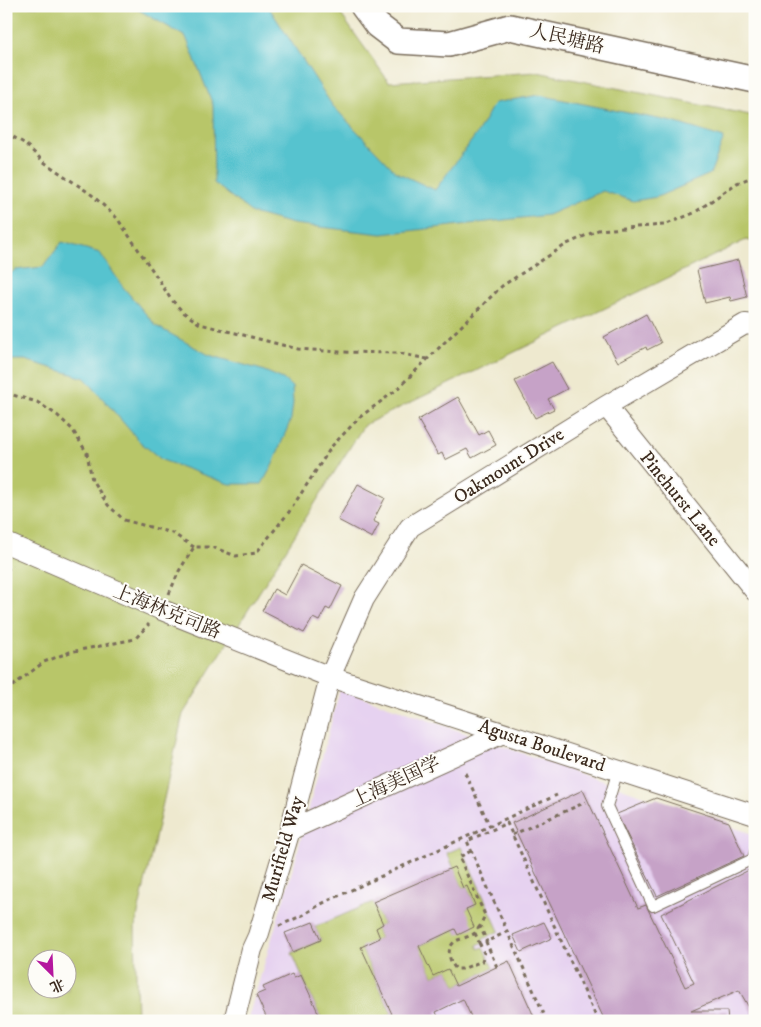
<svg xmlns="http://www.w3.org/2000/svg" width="761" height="1027" viewBox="0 0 761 1027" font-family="'IM FELL DW Pica','Noto Serif SC',serif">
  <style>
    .built { fill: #e6d2f0 }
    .green { fill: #b8c669; stroke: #7a7844; fill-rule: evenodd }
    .water { fill: #57c3cf; stroke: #497676 }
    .building { fill: #c6a2c7 }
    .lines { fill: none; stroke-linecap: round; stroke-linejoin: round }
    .service-casing { stroke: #7a6d5c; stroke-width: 12 }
    .minor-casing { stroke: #7a6d5c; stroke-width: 22 }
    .tertiary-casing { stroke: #7a6d5c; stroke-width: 28 }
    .path { stroke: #7a6d5c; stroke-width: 3; stroke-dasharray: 4 4; stroke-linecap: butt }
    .service { stroke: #fff; stroke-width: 10 }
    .minor { stroke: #fff; stroke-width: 20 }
    .tertiary { stroke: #fff; stroke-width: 25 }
    .labels { text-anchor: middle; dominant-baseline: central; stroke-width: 4; stroke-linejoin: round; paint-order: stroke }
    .street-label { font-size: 19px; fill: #3b2a1e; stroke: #fdfcf7 }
  </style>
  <rect width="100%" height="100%" fill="#fdfcf7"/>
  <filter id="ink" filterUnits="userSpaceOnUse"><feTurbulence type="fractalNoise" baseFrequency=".02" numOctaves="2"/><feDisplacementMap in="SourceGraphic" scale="10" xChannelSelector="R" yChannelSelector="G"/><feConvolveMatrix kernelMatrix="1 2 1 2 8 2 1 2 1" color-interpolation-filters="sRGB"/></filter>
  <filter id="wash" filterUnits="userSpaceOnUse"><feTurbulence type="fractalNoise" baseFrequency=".0096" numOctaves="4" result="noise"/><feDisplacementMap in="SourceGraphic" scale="20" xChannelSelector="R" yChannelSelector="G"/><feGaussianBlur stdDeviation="1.12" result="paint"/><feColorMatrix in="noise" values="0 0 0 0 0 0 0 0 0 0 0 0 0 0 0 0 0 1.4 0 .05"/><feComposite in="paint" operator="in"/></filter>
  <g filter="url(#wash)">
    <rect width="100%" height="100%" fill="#eee9cf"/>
    <path class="built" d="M340 689 755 835V1021H251L249 1015 295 861Z"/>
    <path class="green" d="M6 6H335L389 82 537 72 755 116V242L746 240 364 425 183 714 135 927 137 1021H6ZM38 960H68V990H38Z
      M461 847 499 931 483 939 484 942 477 945 479 949 483 947 493 968 456 986 448 969 433 976 419 946 455 929 458 934 466 909 475 905 467 886 463 888 447 853Z
      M373 902 383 924 376 928 380 938 361 948 392 1014 377 1021H322L292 953 321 940 315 927Z"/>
    <path class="water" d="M132 6H268L332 105 396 172 435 190 478 132 494 103 539 95 673 122 724 138 710 174 657 197 633 201 603 191 548 215 382 234 293 224 252 213 214 183 213 105 186 37Z
      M62 242 100 253 123 287 156 326 209 355 262 370 283 379 292 387 293 403 291 419 273 464 262 484H229L162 460 140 442 85 378 25 360H6V277L15 270 43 267Z"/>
    <g id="blocks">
      <path class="building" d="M738 260 747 297 731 301 730 297 705 303 697 270Z
        M646 314 661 343 647 350 646 347 618 362 604 337Z
        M552 362 567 389 548 399 554 409 535 418 515 381Z
        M458 397 479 435 488 430 496 445 472 458 467 449 445 460 442 453 438 455 418 420Z
        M358 484 385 498 373 521 379 524 372 538 338 520Z
        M301 565 342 586 330 610 326 608 319 621 313 618 304 633 262 611 274 589 285 595Z
        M583 790 638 908 646 905 685 987 694 983 661 914 755 867V1018L739 990 691 1011H727L728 1021H605L512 823Z
        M656 798 729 822 744 856 657 896 617 814Z
        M454 867 463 888 467 886 475 905 466 909 474 927 458 935 455 929 419 946 433 976 448 969 456 986 509 961 536 1021H473L463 999 436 1012 440 1021H377L392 1014 361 947 380 938 376 928 383 924 373 902Z
        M313 922 321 940 293 952 285 933Z
        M544 922 552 938 521 952 513 935Z
        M292 974 294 978 301 975 322 1021H268L256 995 265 991 263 987Z"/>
    </g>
  </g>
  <g filter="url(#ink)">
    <use href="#blocks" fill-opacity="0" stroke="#7a6d5c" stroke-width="1"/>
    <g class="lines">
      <g class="service-casing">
        <path id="service" d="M618 770 607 806 653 906 753 859 755 852"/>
      </g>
      <g class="minor-casing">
        <path id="minor" d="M606 406 755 591
          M6 543 162 610 330 677 755 815
          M290 830 501 734
          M234 1021 252 949 258 936 290 830 330 677 364 599 410 527 606 406 745 324 755 325"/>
      </g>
      <g class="tertiary-casing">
        <path id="tertiary" d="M363 6 377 25 398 41 449 44 510 27 755 80"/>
      </g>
      <path class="path" d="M6 133 24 143 44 162 92 195 117 218 159 280 170 298 183 312 200 324 298 349 339 352 398 353 427 359
        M6 393 37 402 57 415 72 429 87 453 92 480 108 505 124 520 172 533 194 547
        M6 570 13 566
        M169 594 179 571 194 547H212L236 556 256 553 289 512 332 446 360 417 395 391 502 286 567 244 598 230 664 225 694 213 737 183 755 176
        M6 691 44 662 70 652 135 639 149 624
        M465 773 490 826
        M512 835 586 802
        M471 851 459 857 485 915 480 926 487 942
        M279 926 303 915 321 904 557 795
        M480 926C478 928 477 931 475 933 470 937 462 938 456 941 445 948 449 961 456 969H462L482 961 484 953 480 945 486 942
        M475 933 480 945
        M497 967 486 942 506 932
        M547 1021 467 841 507 823 598 1021"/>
      <use href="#service" class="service"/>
      <use href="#minor" class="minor"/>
      <use href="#tertiary" class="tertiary"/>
    </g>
  </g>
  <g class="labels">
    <g class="street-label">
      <text transform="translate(567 39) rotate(13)">人民塘路</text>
      <text transform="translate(509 466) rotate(-32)">Oakmount Drive</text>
      <text transform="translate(680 499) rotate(51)">Pinehurst Lane</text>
      <text transform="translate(167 612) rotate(22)">上海林克司路</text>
      <text transform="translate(542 746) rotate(18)">Agusta Boulevard</text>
      <text transform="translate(396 782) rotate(-25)">上海美国学</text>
      <text transform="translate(283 849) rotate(-74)">Murifield Way</text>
    </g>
  </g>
  <rect width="761" height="1027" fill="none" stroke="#fdfcf7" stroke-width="25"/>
  <g transform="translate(52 974) rotate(156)"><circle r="24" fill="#fdfcf7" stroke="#afa8a0"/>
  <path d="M0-4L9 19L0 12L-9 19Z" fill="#b5179e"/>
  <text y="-8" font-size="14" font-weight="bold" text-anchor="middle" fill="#3b2a1e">北</text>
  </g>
</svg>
